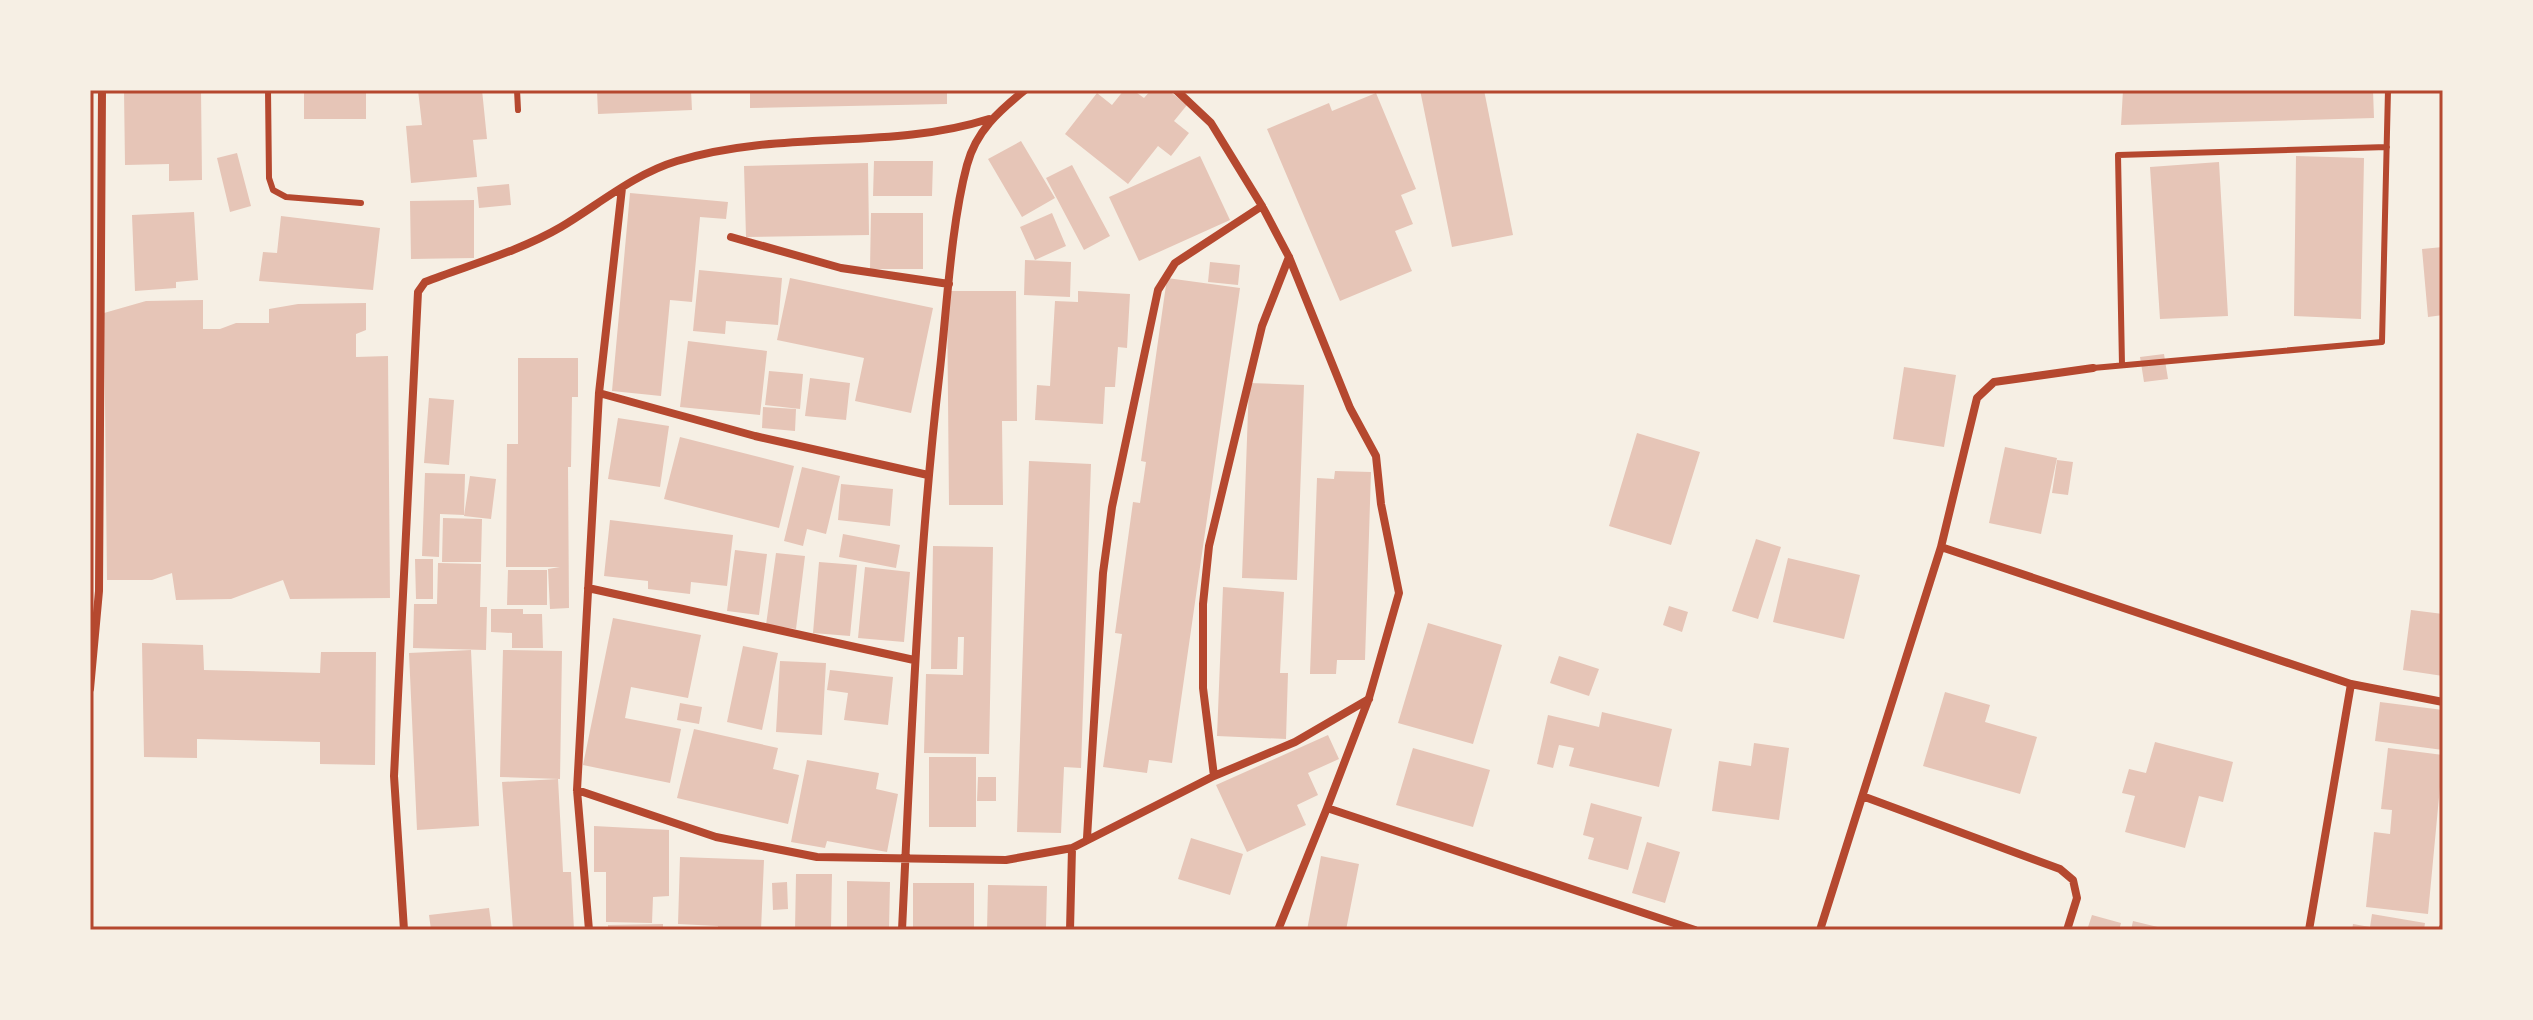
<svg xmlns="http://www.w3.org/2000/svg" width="2533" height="1020" viewBox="0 0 2533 1020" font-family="Manrope,sans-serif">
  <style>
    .building { fill: #e6c5b7 }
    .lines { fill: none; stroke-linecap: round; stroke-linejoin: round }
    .service { stroke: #b5482f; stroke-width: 6 }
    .minor { stroke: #b5482f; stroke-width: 8 }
    .neatline { fill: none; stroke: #b5482f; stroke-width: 3 }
  </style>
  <rect width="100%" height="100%" fill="#f6efe4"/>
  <path class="building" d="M124 90H201L202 180 169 181V164L125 165Z
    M304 90H366V119H304Z
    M418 90H482L487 139 473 140 477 177 411 183 406 126 422 125Z
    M597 90H691L692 110 598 114Z
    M750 90H947V104L750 108Z
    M1124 90H1133L1144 98 1151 90H1168L1187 105 1174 121 1189 133 1171 156 1158 146 1128 184 1065 134 1097 93 1112 105Z
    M1420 90H1484L1513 235 1452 247Z
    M2123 90H2373L2374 118 2121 125Z
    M1376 93 1416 189 1401 195 1413 224 1395 231 1412 271 1340 301 1267 129 1329 103 1332 111Z
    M1021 141 1055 198 1022 217 988 159Z
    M237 153 251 206 230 212 217 158Z
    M1200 156 1230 220 1139 261 1109 197Z
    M2296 156 2364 158 2361 319 2294 316Z
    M874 161H933L932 196H873Z
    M2219 162 2228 316 2160 319 2150 167Z
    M868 163 869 235 746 237 744 166Z
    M1072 165 1110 236 1084 250 1046 178Z
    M509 184 511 205 479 208 477 187Z
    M630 193 728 202 726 219 700 217 692 302 670 300 661 396 612 391Z
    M474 200V258L411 259 410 201Z
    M194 212 198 280 176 282V288L135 291 132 215Z
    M871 213H923V269H870Z
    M1052 213 1066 246 1035 260 1020 227Z
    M281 216 380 228 373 290 259 281 263 252 277 253Z
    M2443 247V315L2428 317 2422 249Z
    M1025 260 1071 262 1070 297 1024 295Z
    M1210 262 1240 265 1238 285 1208 282Z
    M699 270 782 278 778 325 726 321 725 334 693 331Z
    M790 278 933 308 911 413 855 401 864 358 777 340Z
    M1167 278 1240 288 1172 763 1149 760 1147 773 1103 767 1122 634 1115 633 1133 502 1140 503 1146 462 1141 461Z
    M947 291H1016L1017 421H1002L1003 505H949Z
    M1078 291 1130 294 1127 348 1118 347 1115 387H1105L1103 424 1035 420 1037 385 1050 386 1055 301 1078 302Z
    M203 300V329H220L236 323H269V309L298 304 366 303V330L356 334V357L388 356 390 598 290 599 283 580 231 599 176 600 172 573 152 580H107L104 313 146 301Z
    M688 341 767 351 760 415 680 407Z
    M2164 354 2168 379 2144 382 2140 357Z
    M518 358H578V397H572L571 467H568L569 608 550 609 548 569 560 567H506L507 444H518Z
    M1904 367 1956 375 1944 447 1893 439Z
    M769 371 803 374 800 409 765 405Z
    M810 378 850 383 846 420 805 416Z
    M1249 383 1304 385 1297 580 1242 578Z
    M429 398 454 400 449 465 424 463Z
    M763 407 796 409 795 431 762 428Z
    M618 418 669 426 660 487 608 479Z
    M1637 433 1700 452 1671 545 1609 526Z
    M680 437 794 466 779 528 664 499Z
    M2005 447 2057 458 2041 534 1989 523Z
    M2057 460 2073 462 2068 495 2052 493Z
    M1029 461 1091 464 1081 768 1064 767 1061 833 1017 832Z
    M802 467 840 476 826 534 807 529 803 546 784 541Z
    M1335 471 1371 472 1365 660H1337L1336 674H1310L1317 478 1334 479Z
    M425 473 465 474 464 515 440 514 439 557 422 556Z
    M470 476 496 479 491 519 464 516Z
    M841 484 893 489 890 526 838 520Z
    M443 518 482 519 481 562H442Z
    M610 520 733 535 727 586 691 582 690 594 648 589V581L604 576Z
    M843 534 900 545 896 568 839 557Z
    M1756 539 1781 547 1758 619 1732 611Z
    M933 546 993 547 989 754 924 753 926 674 963 675 964 637H958L957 669H931Z
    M735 550 767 554 759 615 727 611Z
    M776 553 805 556 796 629 766 625Z
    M1788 558 1860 575 1844 639 1773 622Z
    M415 559H433V599H416Z
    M819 562 857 565 850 636 813 633Z
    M438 563 481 564 480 607H487L486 650 413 648 414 604H437Z
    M865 567 910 572 904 642 858 638Z
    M508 570H547V605H507Z
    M1223 587 1284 592 1280 673H1288L1286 739 1217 736Z
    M1669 606 1688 612 1682 632 1663 625Z
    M491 609H523V614H542L543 648H512V633L491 632Z
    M2411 610 2443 614V676L2403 670Z
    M613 618 701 635 688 698 631 687 625 718 681 729 670 783 583 765Z
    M1428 623 1502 645 1473 744 1398 723Z
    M142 643 203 645 204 670 320 673 321 652H376L375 765 320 764V742L197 739V758L144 757Z
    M743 646 778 653 762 730 727 722Z
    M471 650 479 826 417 830 409 653Z
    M503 650 562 651 560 779 500 777Z
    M1559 656 1599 669 1589 696 1550 683Z
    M780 661 826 663 822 735 776 732Z
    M830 670 893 677 888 725 844 720 848 693 827 690Z
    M1945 692 1990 705 1985 722 2037 737 2020 794 1923 766Z
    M2380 702 2443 710V750L2375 741Z
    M680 703 702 707 699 724 677 720Z
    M1602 712 1672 729 1659 787 1569 766 1574 748 1559 745 1553 768 1537 764 1548 715 1599 727Z
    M694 729 778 748 773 769 799 775 788 824 677 798Z
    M1328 735 1339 759 1308 773 1318 795 1297 805 1306 825 1247 852 1216 785Z
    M2155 742 2233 762 2223 802 2199 796 2185 848 2125 832 2135 796 2122 793 2129 769 2146 773Z
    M1754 743 1789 748 1779 820 1712 811 1719 761 1751 766Z
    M1413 748 1490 770 1473 827 1396 805Z
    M2388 748 2443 755 2428 914 2366 907 2374 832 2390 834 2392 810 2381 809Z
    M929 757H976V827H929Z
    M807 760 879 773 876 789 898 794 887 852 827 841 825 848 791 842Z
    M978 777H996V801H977Z
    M558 779 563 872H571L574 930H513L502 782Z
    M1591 803 1642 817 1628 870 1588 859 1594 838 1583 835Z
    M594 826 669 830V896L653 897 652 923 606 922V872H594Z
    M1191 838 1243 854 1230 895 1178 879Z
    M1647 842 1680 852 1665 903 1632 893Z
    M1321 856 1359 864 1346 930H1307Z
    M680 857 764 860 761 930H718V926L678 924Z
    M796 874H832L831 930H795Z
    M847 881 890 882 889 930H847Z
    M787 882 788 909 773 910 772 883Z
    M913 883H974V930H913Z
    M988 885 1047 886 1046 927 987 930Z
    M489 908 492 930H431L429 915Z
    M2372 914 2425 923 2424 930H2352L2353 924 2370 927Z
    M2092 915 2121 923 2119 930H2087Z
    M2133 921 2166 929 2165 930H2131Z
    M663 924V930H608V925Z"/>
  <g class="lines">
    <path class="service" d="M268 90 269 178 273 190 286 197 361 203
      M517 90 518 110
      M2122 365 2118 155 2387 147
      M2093 368 2382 342 2388 90"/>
    <path class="minor" d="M1176 90 1211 123 1262 206 1289 257 1350 408 1376 456 1381 504 1399 593 1369 698 1327 808 1695 930
      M731 237 841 268 949 284
      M599 393 755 436 928 475
      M1941 547 2351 684 2443 702
      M588 588 914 660
      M90 689 99 591 102 90
      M1214 776 1203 688V604L1209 546 1262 326 1289 257
      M577 790 716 837 817 857 1006 860 1072 848 1214 776 1295 742 1369 699
      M1865 797 2060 869 2073 880 2077 898 2067 930
      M1087 838 1103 573 1112 507 1158 290 1175 263 1262 206
      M404 930 394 776 418 292 425 282C469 265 520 251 561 227 598 205 634 174 677 161 782 129 888 151 989 119
      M589 930 577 790 599 393 622 188
      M902 930C911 743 918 555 940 369 947 306 951 225 967 165 976 131 999 111 1025 90
      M1070 930 1072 848
      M1278 930 1327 808
      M1820 930 1941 547 1977 398 1994 382 2093 368
      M2309 930 2351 684
      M2443 930V928"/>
  </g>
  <rect width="2533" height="1020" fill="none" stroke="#f6efe4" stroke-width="184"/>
  <rect x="92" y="92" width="2349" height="836" class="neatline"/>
</svg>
